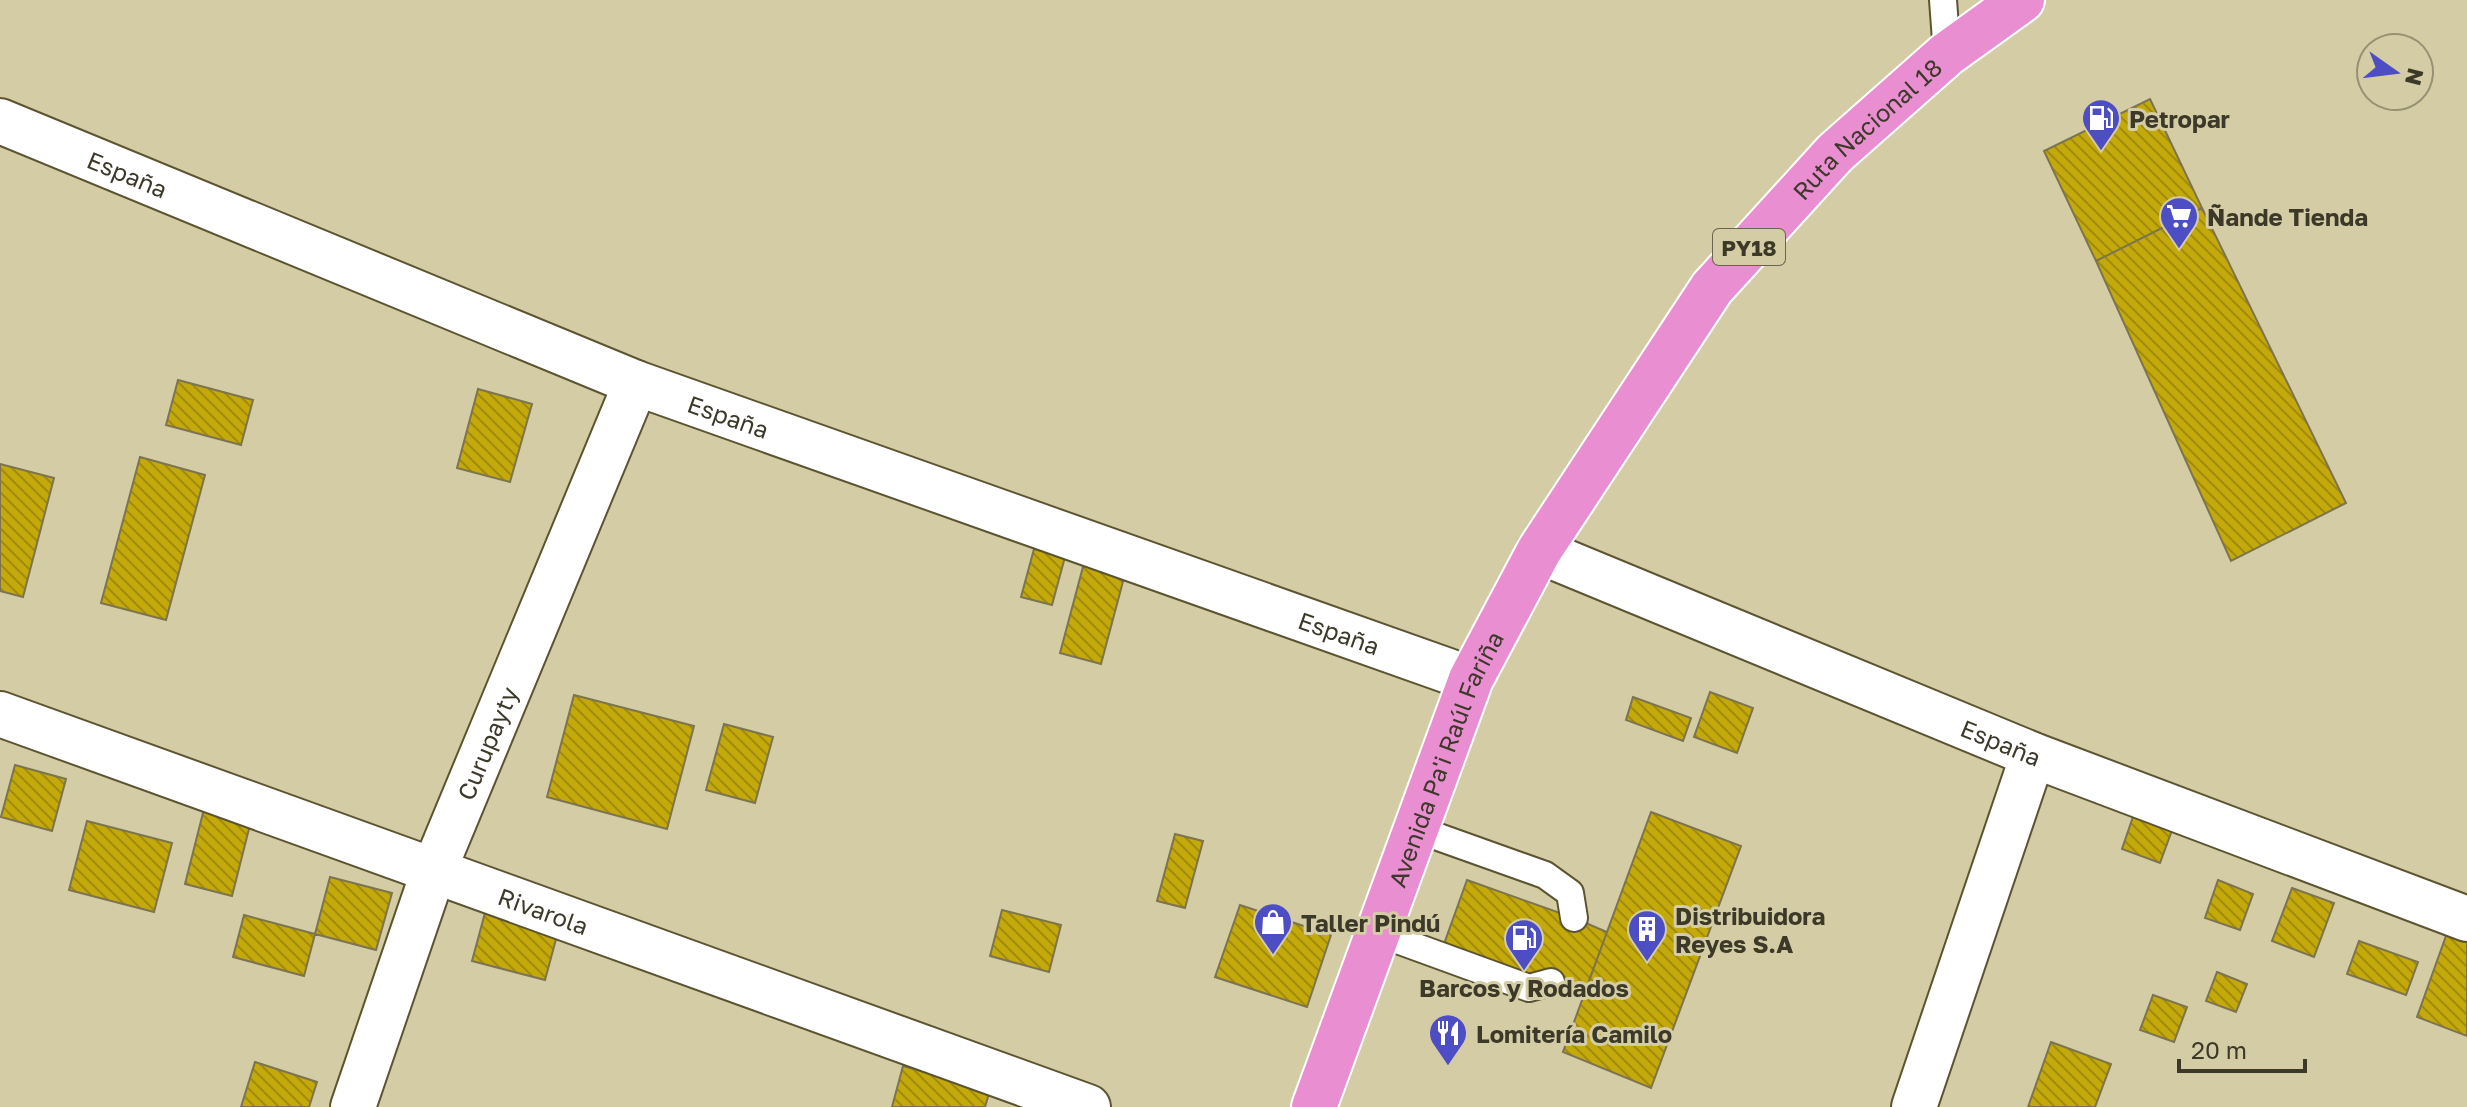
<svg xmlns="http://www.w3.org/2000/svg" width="2467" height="1107" viewBox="0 0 2467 1107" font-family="'Golos Text',sans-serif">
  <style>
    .building { fill: url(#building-back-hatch); stroke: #7c7450; stroke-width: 2 }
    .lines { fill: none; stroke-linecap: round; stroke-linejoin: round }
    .lane-casing { stroke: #5c5431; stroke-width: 30 }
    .street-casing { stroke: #5c5431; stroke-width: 48 }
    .highway-casing { stroke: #fff; stroke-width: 48 }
    .lane { stroke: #fff; stroke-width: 26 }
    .street { stroke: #fff; stroke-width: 44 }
    .highway { stroke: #e98fd1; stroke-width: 44 }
    .labels { text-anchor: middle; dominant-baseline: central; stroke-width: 6; stroke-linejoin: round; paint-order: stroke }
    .shield { fill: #d4cca5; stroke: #6a654e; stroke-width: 2 }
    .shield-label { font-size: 22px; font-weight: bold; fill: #3c3929 }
    .poi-label { font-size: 24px; font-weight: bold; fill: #3c3929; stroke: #d4cca5; text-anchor: start }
    .street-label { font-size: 24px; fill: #3c3929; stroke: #d4cca5 }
  </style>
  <defs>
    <pattern id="building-back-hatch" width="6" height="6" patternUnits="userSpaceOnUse" patternTransform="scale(2)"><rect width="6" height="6" fill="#c4a90b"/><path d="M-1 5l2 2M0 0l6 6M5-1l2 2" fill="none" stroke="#a08b0b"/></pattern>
  </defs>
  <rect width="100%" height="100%" fill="#d4cca5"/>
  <path class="building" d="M2150 99 2202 208 2096 261 2044 151Z
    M2202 208 2346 503 2231 561 2096 261Z
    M178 380 253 400 241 445 166 425Z
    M478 389 532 404 510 482 457 468Z
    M140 457 205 475 166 620 101 603Z
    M0 464 54 478 23 597 0 591Z
    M1034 549 1065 557 1052 605 1021 597Z
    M1084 563 1125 574 1101 664 1060 653Z
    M1710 692 1753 708 1737 753 1694 737Z
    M574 695 694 726 667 829 547 797Z
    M1633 697 1691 718 1683 741 1626 720Z
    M724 724 773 737 755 803 706 790Z
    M15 765 66 779 52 831 1 817Z
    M205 805 252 817 232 896 185 884Z
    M2136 808 2175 822 2160 863 2122 849Z
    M1651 812 1741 846 1651 1088 1563 1052Z
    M87 821 172 843 154 912 69 890Z
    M1175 834 1203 841 1185 908 1157 901Z
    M330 877 392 893 376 950 315 934Z
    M1467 880 1574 918 1607 932 1584 994 1444 944Z
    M2218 880 2253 894 2240 930 2205 918Z
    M2292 888 2334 903 2314 957 2272 941Z
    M489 898 562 917 545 980 472 961Z
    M1240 905 1331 935 1307 1007 1215 977Z
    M1002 910 1061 925 1049 972 990 956Z
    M244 915 315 934 304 976 233 957Z
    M2452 919 2467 925V1036L2417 1017Z
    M2359 941 2418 962 2406 995 2347 974Z
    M2217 972 2247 984 2236 1012 2206 1001Z
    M2153 995 2187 1007 2174 1042 2140 1030Z
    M2051 1042 2111 1064 2095 1107H2028Z
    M255 1062 317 1082 309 1107H241Z
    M903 1066 990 1090 985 1107H892Z"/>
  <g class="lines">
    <g class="lane-casing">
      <path id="lane" d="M1943 0 1947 54
        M1416 829 1545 875 1570 893 1574 918
        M1378 933 1529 988 1551 982"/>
    </g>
    <g class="street-casing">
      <g id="street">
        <path id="s1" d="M0 121 636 383 1471 679"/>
        <path id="s2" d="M1539 551 2033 755 2467 919"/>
        <path id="s3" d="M0 714 1088 1107"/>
        <path id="s4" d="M353 1107 434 870 636 383"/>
        <path d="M1914 1107 2033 755"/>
      </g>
    </g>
    <g class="highway-casing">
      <g id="highway">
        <path id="s5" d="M1314 1107 1471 679 1539 551 1712 288 1835 153 1947 54 2022 0"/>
      </g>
    </g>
    <use href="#lane" class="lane"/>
    <use href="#street" class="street"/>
    <use href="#highway" class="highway"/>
  </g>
  <defs>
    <g id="fuel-pin" transform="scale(2)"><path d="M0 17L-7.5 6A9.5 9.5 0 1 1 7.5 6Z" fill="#4e4ec4" stroke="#d4cca5"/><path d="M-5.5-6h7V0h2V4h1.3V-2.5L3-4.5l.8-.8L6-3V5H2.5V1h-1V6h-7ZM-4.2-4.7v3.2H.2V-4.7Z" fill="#fff"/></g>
    <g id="supermarket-pin" transform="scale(2)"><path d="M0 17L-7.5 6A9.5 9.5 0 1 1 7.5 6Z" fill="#4e4ec4" stroke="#d4cca5"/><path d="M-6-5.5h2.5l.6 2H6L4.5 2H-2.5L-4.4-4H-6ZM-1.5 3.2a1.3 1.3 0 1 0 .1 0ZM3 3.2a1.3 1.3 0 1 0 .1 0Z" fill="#fff"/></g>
    <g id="shop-pin" transform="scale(2)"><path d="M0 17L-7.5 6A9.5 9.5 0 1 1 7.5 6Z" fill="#4e4ec4" stroke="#d4cca5"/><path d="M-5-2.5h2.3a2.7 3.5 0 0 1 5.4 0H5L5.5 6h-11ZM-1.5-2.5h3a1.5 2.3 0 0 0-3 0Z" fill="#fff"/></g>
    <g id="building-pin" transform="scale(2)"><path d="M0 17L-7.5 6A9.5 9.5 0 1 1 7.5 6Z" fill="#4e4ec4" stroke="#d4cca5"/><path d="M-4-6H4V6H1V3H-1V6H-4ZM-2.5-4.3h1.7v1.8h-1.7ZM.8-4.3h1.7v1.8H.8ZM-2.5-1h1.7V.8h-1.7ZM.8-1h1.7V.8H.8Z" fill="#fff"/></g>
    <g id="restaurant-pin" transform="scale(2)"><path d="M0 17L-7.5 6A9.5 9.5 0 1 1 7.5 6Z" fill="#4e4ec4" stroke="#d4cca5"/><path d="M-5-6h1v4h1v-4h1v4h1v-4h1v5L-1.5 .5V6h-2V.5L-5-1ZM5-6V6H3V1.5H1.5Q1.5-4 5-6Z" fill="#fff"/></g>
  </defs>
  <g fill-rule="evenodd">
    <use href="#fuel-pin" x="2101" y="118"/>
    <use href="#supermarket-pin" x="2179" y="216"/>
    <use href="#shop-pin" x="1273" y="922"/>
    <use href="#building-pin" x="1647" y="929"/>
    <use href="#fuel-pin" x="1524" y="938"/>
    <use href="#restaurant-pin" x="1448" y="1033"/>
  </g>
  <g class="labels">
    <rect class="shield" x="1713" y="229" width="72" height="36" rx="6"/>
    <g class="shield-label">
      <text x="1749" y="247">PY18</text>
    </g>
    <g class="poi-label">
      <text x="2129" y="118">Petropar</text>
      <text x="2207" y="216">Ñande Tienda</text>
      <text x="1675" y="915">Distribuidora<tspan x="1675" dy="28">Reyes S.A</tspan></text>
      <text x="1301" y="922">Taller Pindú</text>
      <text x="1524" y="987" text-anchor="middle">Barcos y Rodados</text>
      <text x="1476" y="1033">Lomitería Camilo</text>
    </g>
    <g class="street-label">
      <text stroke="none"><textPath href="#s5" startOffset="1138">Ruta Nacional 18</textPath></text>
      <text stroke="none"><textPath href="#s1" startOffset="138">España</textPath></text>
      <text stroke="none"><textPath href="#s1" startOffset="786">España</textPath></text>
      <text stroke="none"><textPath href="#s1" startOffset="1434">España</textPath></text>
      <text stroke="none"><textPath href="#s4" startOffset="388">Curupayty</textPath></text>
      <text stroke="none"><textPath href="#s2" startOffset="500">España</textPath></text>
      <text stroke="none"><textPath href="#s5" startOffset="372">Avenida Pa'i Raúl Fariña</textPath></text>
      <text stroke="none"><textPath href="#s3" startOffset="578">Rivarola</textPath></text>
    </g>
  </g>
  <g transform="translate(2395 72) rotate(104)"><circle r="38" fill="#d4cca5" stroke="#979173" stroke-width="2"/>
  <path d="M0-6L14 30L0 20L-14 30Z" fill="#4e4ec4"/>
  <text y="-12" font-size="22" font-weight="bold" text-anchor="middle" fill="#3c3929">N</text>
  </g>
  <path d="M2179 1059v12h126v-12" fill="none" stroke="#3c3929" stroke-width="4"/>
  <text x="2191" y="1059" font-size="24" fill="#3c3929" stroke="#d4cca5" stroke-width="6" paint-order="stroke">20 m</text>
</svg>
